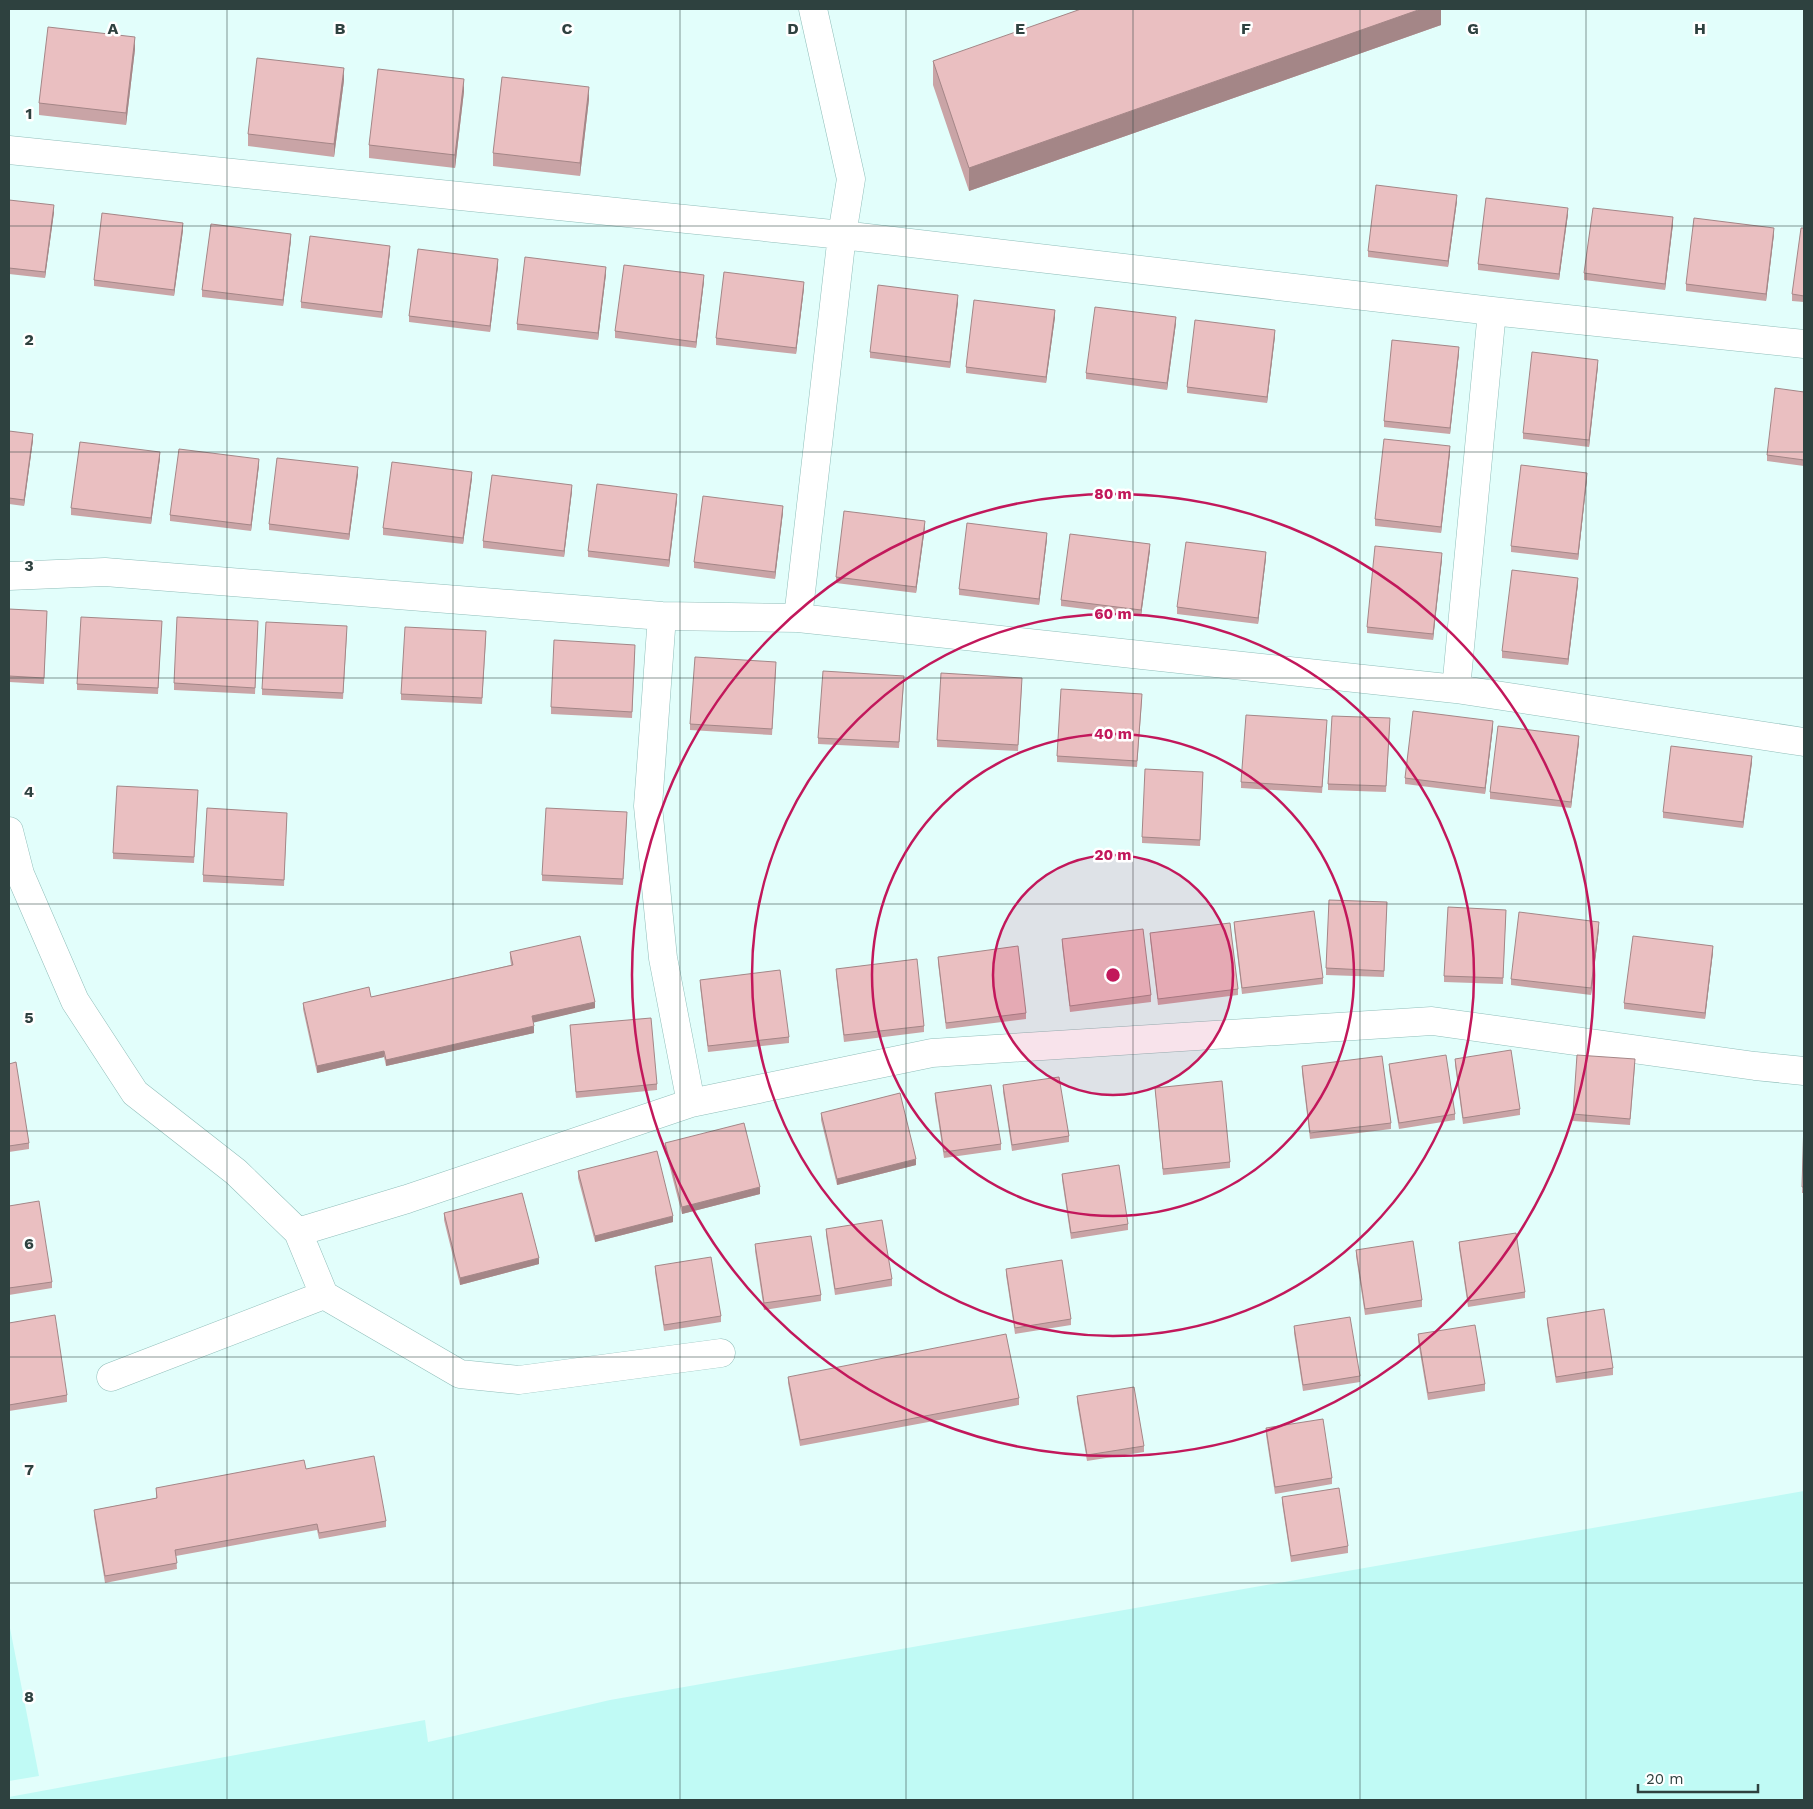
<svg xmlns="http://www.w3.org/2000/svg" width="1813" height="1809" viewBox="0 0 1813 1809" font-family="'Work Sans',sans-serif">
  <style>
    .built { fill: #c0faf5 }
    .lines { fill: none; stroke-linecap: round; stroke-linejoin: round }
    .street-casing { stroke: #90beba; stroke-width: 29 }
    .street { stroke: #fff; stroke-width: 28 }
    .wall { fill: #c9a4a6 }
    .shaded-wall { fill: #a48687 }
    .building { fill: #eabfc1; stroke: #a48687 }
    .grid { fill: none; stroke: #2e413f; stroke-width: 1; stroke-opacity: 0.55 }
    .ring { fill: none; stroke: #c2185b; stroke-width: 2.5 }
    .grid-label { font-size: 16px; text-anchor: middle; font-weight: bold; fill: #2e413f; stroke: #fff; stroke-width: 5; stroke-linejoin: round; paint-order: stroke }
    .centre { fill: #c2185b; stroke: #fff; stroke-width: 2.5 }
    .ring-label { font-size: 15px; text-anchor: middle; font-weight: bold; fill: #c2185b; stroke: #fff; stroke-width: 5; stroke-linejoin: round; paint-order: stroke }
  </style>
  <rect width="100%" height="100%" fill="#e2fefb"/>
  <path class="built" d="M1804 1491V1800H9V1797L425 1720 428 1742 610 1700Z
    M9 1623 39 1776 9 1781Z"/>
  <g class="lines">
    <g class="street-casing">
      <path id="street" d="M9 150 842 235 1492 311 1804 344
        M9 576 105 572 662 616 798 618 1456 689 1804 742
        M662 616 648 806 663 958 691 1103
        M798 618 842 235 851 179 813 9
        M1456 689 1492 311
        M9 831 20 874 75 1001 135 1093 236 1172 298 1232
        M324 1295 460 1374 519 1380 721 1353
        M111 1377 324 1295 298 1232 407 1199 691 1103 932 1053 1432 1021 1755 1066 1804 1071"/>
    </g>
    <use href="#street" class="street"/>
  </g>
  <path class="wall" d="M1441 9V25L969 191 933 85V61Z
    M135 49 126 125 39 115V103Z
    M344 80 334 157 248 146V134Z
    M464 91 455 168 369 158V145Z
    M589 99 580 176 493 166V153Z
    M9 200 54 212 45 278 9 274Z
    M1457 201 1448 267 1368 257V251Z
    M1568 214 1559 280 1478 270V264Z
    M1673 224 1665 290 1584 280V273Z
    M1804 228V302L1792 301V294Z
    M183 230 174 296 94 286V280Z
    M1774 234 1766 301 1686 291V284Z
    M291 240 283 306 202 297V290Z
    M390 252 382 318 301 308V302Z
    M498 266 490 332 409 322V316Z
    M606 274 598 340 517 330V324Z
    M704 281 696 348 615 338V331Z
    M804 288 796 354 716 345V338Z
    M958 302 950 368 870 358V352Z
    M1055 317 1046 383 966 373V367Z
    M1176 323 1167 390 1086 379V373Z
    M1275 336 1267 403 1187 393V387Z
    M1459 353 1450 434 1384 427V421Z
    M1598 366 1589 447 1523 439V433Z
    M1804 392V466L1767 461V455Z
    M9 431 33 440 24 506 9 504Z
    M1450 453 1441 533 1375 526V519Z
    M160 458 151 524 71 515V508Z
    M259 465 251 531 170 521V515Z
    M358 474 349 540 269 530V524Z
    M472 478 463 544 383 535V528Z
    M1587 479 1578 560 1511 552V546Z
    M572 491 564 557 483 548V541Z
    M677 500 669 567 588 557V551Z
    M783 512 775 579 694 568V562Z
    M925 527 916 593 836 583V577Z
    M1047 539 1039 605 959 595V589Z
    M1150 550 1141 616 1061 606V600Z
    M1266 558 1258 624 1177 614V607Z
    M1442 559 1433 640 1367 633V627Z
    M1578 584 1568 665 1502 658V651Z
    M9 609 47 611 44 684 9 682Z
    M162 621 158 694 77 690V684Z
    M258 627 255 694 174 690V683Z
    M347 633 343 699 262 695V689Z
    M486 638 482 704 401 700V694Z
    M635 651 632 718 551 714V707Z
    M776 669 772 735 690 730V724Z
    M904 682 899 748 818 744V738Z
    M1022 684 1018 751 937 747V740Z
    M1142 700 1137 767 1057 762V756Z
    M1390 725 1386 792 1328 790V784Z
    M1327 726 1322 793 1241 788V782Z
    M1493 727 1485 794 1405 784V778Z
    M1579 742 1571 808 1490 799V792Z
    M1752 762 1743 828 1663 818V812Z
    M1203 772 1200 846 1142 843V837Z
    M198 796 194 863 113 859V853Z
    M287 813 284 886 203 882V875Z
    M627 818 623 885 542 881V875Z
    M1387 902 1384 977 1326 975V968Z
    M1506 910 1503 984 1444 982V976Z
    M1234 922 1323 978V984L1242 994 1234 928Z
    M1599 929 1591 995 1511 985V979Z
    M1150 933 1238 989V995L1158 1005 1150 939Z
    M1062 939 1151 995V1002L1070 1012 1062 945Z
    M510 952 595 1008 533 1022 534 1033 386 1066 384 1057 317 1073 303 1009V1003L371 997 511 965 510 958Z
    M1713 952 1705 1019 1624 1009V1003Z
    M938 957 1026 1013V1019L946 1029 938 963Z
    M836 969 924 1026V1032L844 1042 836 975Z
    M700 980 789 1037V1043L708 1052 700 986Z
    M570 1025 657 1084V1090L576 1098Z
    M1455 1059 1520 1109V1115L1463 1124 1455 1065Z
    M9 1064 29 1143V1149L9 1152Z
    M1389 1064 1455 1114V1120L1399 1129 1389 1070Z
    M1302 1066 1391 1123V1129L1310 1139 1302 1073Z
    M1635 1066 1630 1125 1573 1121V1114Z
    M1003 1085 1069 1136V1142L1012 1151 1003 1092Z
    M1155 1088 1230 1162V1168L1163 1175Z
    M935 1093 1001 1144V1150L944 1158 935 1100Z
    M821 1113 916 1165 837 1185 821 1120Z
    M1804 1120V1193H1802Z
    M665 1143 760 1194 682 1214 665 1149Z
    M578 1171 673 1222 595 1242 578 1178Z
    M1062 1174 1128 1224V1230L1071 1239 1062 1180Z
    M9 1206 52 1282V1288L9 1295Z
    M444 1213 539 1264 460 1285 444 1220Z
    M826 1229 892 1279V1286L835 1295 826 1235Z
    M1459 1242 1525 1292V1298L1468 1307 1459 1248Z
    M755 1244 821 1295V1301L764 1310 755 1251Z
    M1356 1250 1422 1300V1307L1365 1315 1356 1256Z
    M655 1266 721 1316V1322L664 1331 655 1272Z
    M1006 1269 1071 1319V1325L1015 1334 1006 1275Z
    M1547 1318 1613 1368V1375L1556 1383 1547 1324Z
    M9 1323 67 1395V1402L9 1411Z
    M1294 1326 1360 1376V1382L1303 1391 1294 1333Z
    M1418 1334 1485 1384V1391L1428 1400 1418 1341Z
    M788 1377 1019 1398V1405L800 1446 788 1383Z
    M1077 1396 1144 1446V1452L1087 1461 1077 1402Z
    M1266 1428 1332 1478V1484L1275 1494 1266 1435Z
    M306 1469 386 1521V1527L319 1539 317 1530 176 1556 177 1569 105 1583 94 1516V1510L156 1498V1488Z
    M1282 1497 1348 1546V1553L1291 1562 1282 1503Z"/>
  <path class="shaded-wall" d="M1421 9H1441V25L969 191V168Z
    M135 37V49L126 125V113Z
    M344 68V80L334 157V144Z
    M464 79V91L455 168V155Z
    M589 87V99L580 176V163Z
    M1457 195V201L1448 267V261Z
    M54 205V212L45 278V272Z
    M1568 208V214L1559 280V274Z
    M1673 217V224L1665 290V284Z
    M183 223V230L174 296V290Z
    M1774 228V234L1766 301V294Z
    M291 234V240L283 306V300Z
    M390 246V252L382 318V312Z
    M498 259V266L490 332V326Z
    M606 267V274L598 340V333Z
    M704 275V281L696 348V342Z
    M804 282V288L796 354V348Z
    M958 295V302L950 368V362Z
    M1055 310V317L1046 383V377Z
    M1176 317V323L1167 390V383Z
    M1275 330V336L1267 403V397Z
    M1459 347V353L1450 434V428Z
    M1598 360V366L1589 447V440Z
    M33 434V440L24 506V500Z
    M1450 446V453L1441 533V527Z
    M160 452V458L151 524V518Z
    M259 459V465L251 531V525Z
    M358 467V474L349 540V534Z
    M472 472V478L463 544V538Z
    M1587 473V479L1578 560V554Z
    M572 485V491L564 557V551Z
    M677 494V500L669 567V560Z
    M783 506V512L775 579V572Z
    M925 521V527L916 593V587Z
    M1047 533V539L1039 605V599Z
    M1150 544V550L1141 616V610Z
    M1266 552V558L1258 624V618Z
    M1442 553V559L1433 640V634Z
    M1578 578V584L1568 665V659Z
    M1493 721V727L1485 794V788Z
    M1579 736V742L1571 808V802Z
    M1752 756V762L1743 828V822Z
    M1599 922V929L1591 995V988Z
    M1713 946V952L1705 1019V1013Z
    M595 1002V1008L532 1023V1016Z
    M534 1026V1033L386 1066V1060Z
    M384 1051V1057L317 1073V1066Z
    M916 1159V1165L837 1185V1179Z
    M760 1187V1194L682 1214V1207Z
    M673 1216V1222L595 1242V1236Z
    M539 1258V1264L460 1285V1278Z"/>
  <path class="building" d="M1081 9H1421L969 168 933 61Z
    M48 27 135 37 126 113 39 103Z
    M257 58 344 68 334 144 248 134Z
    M378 69 464 79 455 155 369 145Z
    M502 77 589 87 580 163 493 153Z
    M1376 185 1457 195 1448 261 1368 251Z
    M1486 198 1568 208 1559 274 1478 264Z
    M9 200 54 205 45 272 9 268Z
    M1593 208 1673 217 1665 284 1584 273Z
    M102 213 183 223 174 290 94 280Z
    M1694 218 1774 228 1766 294 1686 284Z
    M211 224 291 234 283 300 202 290Z
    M1801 228H1804V296L1792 294Z
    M310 236 390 246 382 312 301 302Z
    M418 249 498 259 490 326 409 316Z
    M525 257 606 267 598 333 517 324Z
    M624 265 704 275 696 342 615 331Z
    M724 272 804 282 796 348 716 338Z
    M878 285 958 295 950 362 870 352Z
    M974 300 1055 310 1046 377 966 367Z
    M1095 307 1176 317 1167 383 1086 373Z
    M1195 320 1275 330 1267 397 1187 387Z
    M1392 340 1459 347 1450 428 1384 421Z
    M1532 352 1598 360 1589 440 1523 433Z
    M1775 388 1804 392V460L1767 455Z
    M9 431 33 434 24 500 9 498Z
    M1384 439 1450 446 1441 527 1375 519Z
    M80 442 160 452 151 518 71 508Z
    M179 449 259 459 251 525 170 515Z
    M277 458 358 467 349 534 269 524Z
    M392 462 472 472 463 538 383 528Z
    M1521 465 1587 473 1578 554 1511 546Z
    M492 475 572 485 564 551 483 541Z
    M597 484 677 494 669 560 588 551Z
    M703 496 783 506 775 572 694 562Z
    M844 511 925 521 916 587 836 577Z
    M967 523 1047 533 1039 599 959 589Z
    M1070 534 1150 544 1141 610 1061 600Z
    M1186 542 1266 552 1258 618 1177 607Z
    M1375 546 1442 553 1433 634 1367 627Z
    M1512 570 1578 578 1568 659 1502 651Z
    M9 609 47 611 44 678 9 676Z
    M81 617 162 621 158 688 77 684Z
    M177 617 258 621 255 688 174 683Z
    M266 622 347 626 343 693 262 689Z
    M405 627 486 631 482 698 401 694Z
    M554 640 635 645 632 712 551 707Z
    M695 657 776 662 772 729 690 724Z
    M823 671 904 676 899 742 818 738Z
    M941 673 1022 678 1018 745 937 740Z
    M1061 689 1142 694 1137 761 1057 756Z
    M1413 711 1493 721 1485 788 1405 778Z
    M1246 715 1327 720 1322 787 1241 782Z
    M1332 716 1390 718 1386 786 1328 784Z
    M1498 726 1579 736 1571 802 1490 792Z
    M1671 746 1752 756 1743 822 1663 812Z
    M1145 769 1203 772 1200 840 1142 837Z
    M117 786 198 790 194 857 113 853Z
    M207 808 287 813 284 880 203 875Z
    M546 808 627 812 623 879 542 875Z
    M1329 900 1387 902 1384 971 1326 968Z
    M1448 907 1506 910 1503 978 1444 976Z
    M1314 911 1323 978 1242 988 1234 922Z
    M1519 912 1599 922 1591 988 1511 979Z
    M1230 923 1238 989 1158 999 1150 933Z
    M1143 929 1151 995 1070 1006 1062 939Z
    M580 936 595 1002 532 1016 534 1026 386 1060 384 1051 317 1066 303 1003 369 987 371 997 513 965 510 952Z
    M1633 936 1713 946 1705 1013 1624 1003Z
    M1018 946 1026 1013 946 1023 938 957Z
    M917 959 924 1026 844 1035 836 969Z
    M780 970 789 1037 708 1046 700 980Z
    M651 1018 657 1084 576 1092 570 1025Z
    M1511 1050 1520 1109 1463 1118 1455 1059Z
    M1446 1055 1455 1114 1399 1123 1389 1064Z
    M1577 1055 1635 1059 1630 1119 1573 1114Z
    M1382 1056 1391 1123 1310 1133 1302 1066Z
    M16 1062 29 1143 9 1146V1064Z
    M1059 1077 1069 1136 1012 1145 1003 1085Z
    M1222 1081 1230 1162 1163 1169 1155 1088Z
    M991 1085 1001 1144 944 1152 935 1093Z
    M900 1093 916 1159 837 1179 821 1113Z
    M1804 1120V1187H1802Z
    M744 1123 760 1187 682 1207 665 1143Z
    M657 1151 673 1216 595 1236 578 1171Z
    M1119 1165 1128 1224 1071 1233 1062 1174Z
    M522 1193 539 1258 460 1278 444 1213Z
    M39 1201 52 1282 9 1288V1206Z
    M882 1220 892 1279 835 1289 826 1229Z
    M1516 1233 1525 1292 1468 1301 1459 1242Z
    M811 1236 821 1295 764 1303 755 1244Z
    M1413 1241 1422 1300 1365 1309 1356 1250Z
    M711 1257 721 1316 664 1325 655 1266Z
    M1062 1260 1071 1319 1015 1328 1006 1269Z
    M1604 1309 1613 1368 1556 1377 1547 1318Z
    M55 1315 67 1395 9 1405V1323Z
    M1350 1317 1360 1376 1303 1385 1294 1326Z
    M1475 1325 1485 1384 1428 1393 1418 1334Z
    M1006 1334 1019 1398 800 1440 788 1377Z
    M1134 1387 1144 1446 1087 1455 1077 1396Z
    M1323 1419 1332 1478 1275 1487 1266 1428Z
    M374 1456 386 1521 319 1533 317 1524 175 1550 177 1563 105 1576 94 1510 157 1498 156 1488 304 1460 306 1469Z
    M1339 1488 1348 1546 1291 1556 1282 1497Z"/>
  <path class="grid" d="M227 9V1800M453 9V1800M680 9V1800M906 9V1800M1133 9V1800M1360 9V1800M1586 9V1800M9 226H1804M9 452H1804M9 678H1804M9 904H1804M9 1131H1804M9 1357H1804M9 1583H1804"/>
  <circle cx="1113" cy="975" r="120" fill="#c2185b" fill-opacity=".12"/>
  <g class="ring">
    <circle cx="1113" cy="975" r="120"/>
    <circle cx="1113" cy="975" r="241"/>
    <circle cx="1113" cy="975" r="361"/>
    <circle cx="1113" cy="975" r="481"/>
  </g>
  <g class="grid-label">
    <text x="113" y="34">A</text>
    <text x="340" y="34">B</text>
    <text x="567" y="34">C</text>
    <text x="793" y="34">D</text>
    <text x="1020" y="34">E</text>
    <text x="1246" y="34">F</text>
    <text x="1473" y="34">G</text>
    <text x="1700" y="34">H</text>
    <text x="29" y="119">1</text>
    <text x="29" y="345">2</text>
    <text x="29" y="571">3</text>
    <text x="29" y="797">4</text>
    <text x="29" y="1023">5</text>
    <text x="29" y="1249">6</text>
    <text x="29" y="1475">7</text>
    <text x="29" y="1702">8</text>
  </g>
  <circle cx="1113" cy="975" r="8" class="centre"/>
  <g class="ring-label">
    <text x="1113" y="499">80 m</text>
    <text x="1113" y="619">60 m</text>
    <text x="1113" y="739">40 m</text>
    <text x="1113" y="860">20 m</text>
  </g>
  <rect width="1813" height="1809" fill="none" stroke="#2e413f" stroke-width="20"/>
  <path d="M1638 1784v8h120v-8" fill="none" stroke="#2e413f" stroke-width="2.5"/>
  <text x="1646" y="1784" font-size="15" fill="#2e413f" stroke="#ffffff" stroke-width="4" paint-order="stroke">20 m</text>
</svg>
